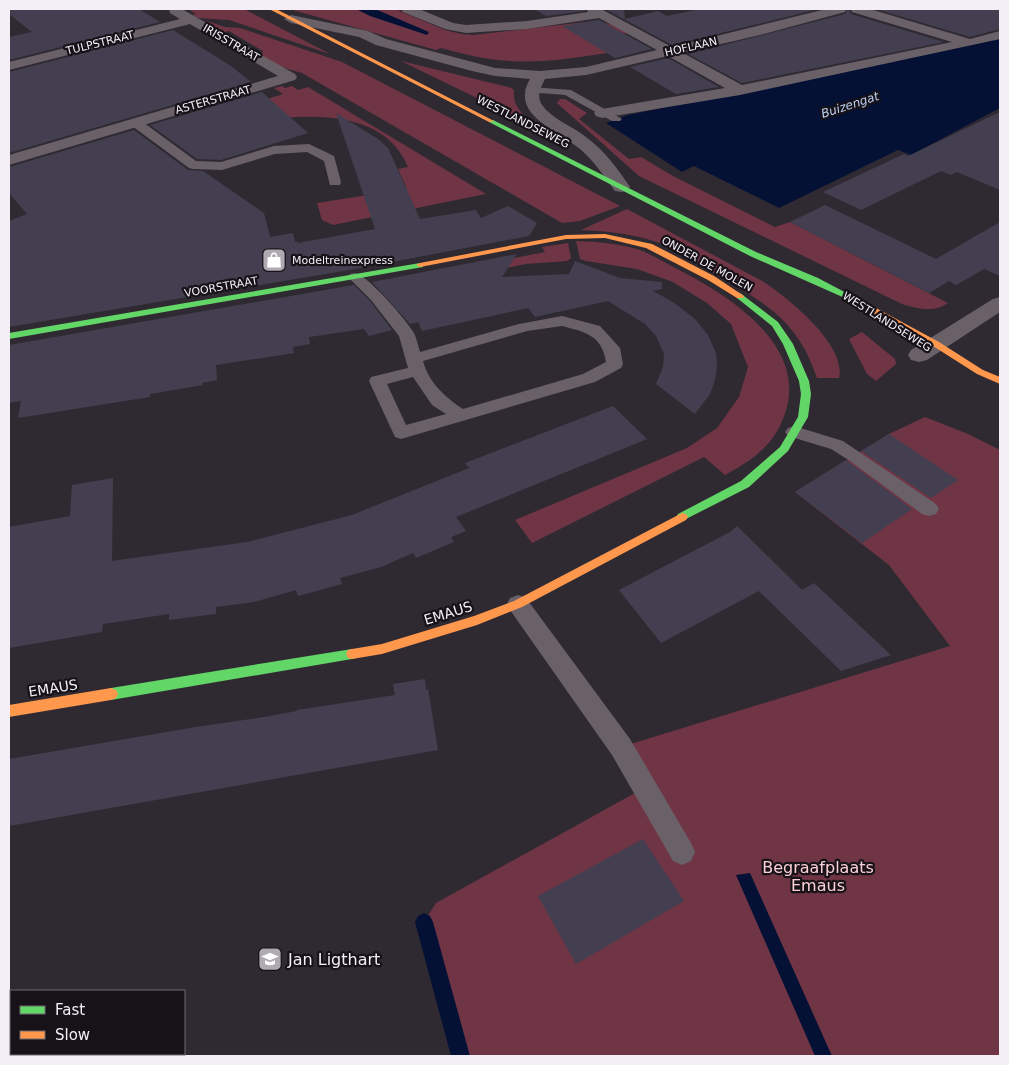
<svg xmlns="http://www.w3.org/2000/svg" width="1009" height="1065" viewBox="0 0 1009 1065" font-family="'DejaVu Sans',sans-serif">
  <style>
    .green { fill: #703544 }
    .water { fill: #041135 }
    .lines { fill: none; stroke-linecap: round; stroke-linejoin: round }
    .stream { fill: #041135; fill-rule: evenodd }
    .building { fill: #433f50 }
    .lane { fill: #6a6068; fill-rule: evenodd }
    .street { fill: #6a6068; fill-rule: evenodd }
    .fast { fill: #63d668; fill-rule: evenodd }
    .slow { fill: #ff974d; fill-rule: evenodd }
    .labels { text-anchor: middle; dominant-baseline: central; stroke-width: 4.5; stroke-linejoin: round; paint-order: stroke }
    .far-street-label { font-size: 11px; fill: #f4eef7; stroke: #161218 }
    .far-poi-label { font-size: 11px; fill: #f4eef7; stroke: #161218; text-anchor: start }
    .far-water-label { font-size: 12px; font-style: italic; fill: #bbd1f3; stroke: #161218 }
    .street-label { font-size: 14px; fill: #f4eef7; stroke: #161218 }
    .near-park-label { font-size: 16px; fill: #fcced6; stroke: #161218 }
    .near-poi-label { font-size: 16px; fill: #f4eef7; stroke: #161218; text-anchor: start }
  </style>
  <rect width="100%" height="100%" fill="#2f2a32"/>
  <path class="green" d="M188 9H244L330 54 229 20 198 18 192 15 196 14Z
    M289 9H395L445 30 461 34 474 35 595 21 609 24 628 33 622 34 607 53C569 59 529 65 490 59 474 57 457 52 441 48L436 50Z
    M207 21 225 27 240 28 342 62 620 206 580 221 562 223 302 73 278 66 260 56 263 51 229 31 222 33 204 22Z
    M401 61 512 88 514 91C512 107 525 115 534 126Z
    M282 86 285 88 292 86 298 90 308 87 486 194 333 225 322 220 317 203 407 189 398 169 408 167C384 110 315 115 264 119 242 120 220 120 198 121L283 94 274 88Z
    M560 99H565L587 113 579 119 629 159 641 157 673 176 775 227 790 222 948 303C934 313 918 309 902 304L639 176 557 103Z
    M627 209 764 282C789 299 847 345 839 378H817C797 317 761 301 710 271 694 262 678 249 660 243 634 234 608 231 581 230Z
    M576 241C595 242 614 243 633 248 649 252 665 263 681 271 729 296 803 343 787 407 777 443 756 458 725 475L704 457 532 543 515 520 687 448 717 428 739 397 748 367 731 324 707 303 673 282 637 269 586 261 580 259Z
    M568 243 571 258 567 261 526 264 395 290 391 282 545 252 542 247Z
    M862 332 895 359 896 364 876 381 867 374 849 339Z
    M925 417 968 434 1000 450V1056H461L424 922 436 903 644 788 621 747 950 646 889 565 795 492 889 434Z"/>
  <path class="water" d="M356 9H375L429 32 427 35 370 16Z
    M1000 39V108L911 155 898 150 779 208 694 166 682 172 606 123 628 115Z
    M750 873 832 1056H815L736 875Z"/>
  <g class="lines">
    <path class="stream" d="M424 913 430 916 433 922 470 1056H451L415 922 418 916Z"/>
  </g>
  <path class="building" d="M9 9H139L160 22 9 60V37L32 32 9 14Z
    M534 9H584L585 11 546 16Z
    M605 9H624L625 19 658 11 667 16 700 9H819L672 45Z
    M848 9 851 14 944 42 742 83 688 54 845 14Z
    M876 9H1000V29L970 37Z
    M599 20 652 49 615 58 562 26Z
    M173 30 231 66 251 82 9 153V72Z
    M668 58 719 87 676 94 630 67Z
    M262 92 308 133 221 160 197 159 150 125Z
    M1000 112V190L957 172 951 175 941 171 861 210 823 192 904 154 908 156Z
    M336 113 378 139 388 148 420 219 476 210 481 218 508 206 537 223 529 236 355 269 9 327V221L27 214 9 193V167L134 130 188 170 203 171 264 213 270 237 293 233 295 242 297 241 298 243 375 229Z
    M825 205 936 259 1000 222V276L984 269 956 285 949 281 929 293 790 222Z
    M517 254 502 277 569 274 575 261 620 278 662 282V289L653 291 673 302 695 319 708 335 716 353 717 367 715 380 710 394 695 414 656 384 663 367 664 354 656 336 645 324 608 301 535 317 528 308 422 331 418 322 410 324 372 282Z
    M354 285 370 301 392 330 369 336 364 329 309 337 310 344 293 347 294 353 216 365 217 380 202 383 203 385 150 394V397L18 418 21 401 9 403V345Z
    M613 406 647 439 456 517 466 531 451 537 454 542 416 558 413 553 381 567 340 578 342 584 298 596 296 590 254 602 216 607V614L192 617 169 620V614L103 624 102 632 9 648V527L70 516 72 485 113 478 112 561 247 542 352 515 469 468 465 463Z
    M889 434 958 480 931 498 861 451Z
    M846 460 912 509 862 543 795 492Z
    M737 526 802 590 814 583 891 655 841 671 759 591 661 643 619 590 730 532Z
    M425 679 426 690 428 689 438 750 9 826V759L196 727 264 717 297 711V710L395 695 393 684Z
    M643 839 684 901 576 964 538 896Z"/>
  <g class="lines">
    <path class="lane" d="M531 87 571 90 622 119 620 121H612L565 95 527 92 525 90 527 88Z
      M136 119 140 120 196 161 221 162 274 146 309 144 334 156 341 182 340 185H330L324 161 307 152 275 154 222 170 193 169 189 168 132 126 130 123 132 120Z
      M355 273C369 276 406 320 414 333 417 339 418 346 420 352L519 324 562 316 600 326 620 348 623 364 621 368 595 382 401 439 395 437 369 381 371 377 408 368 399 336 371 300 348 277 350 274ZM562 326C585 332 602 335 606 362L583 374 463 409C445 397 429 383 423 361L527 331ZM413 377 432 405 446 414 406 425 387 384Z
      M794 426 843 441 936 504 939 509 936 514 929 516 922 514 847 459 831 449 788 436 785 432 788 428Z
      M518 595 526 598 630 739 691 843 695 852 691 861 682 865 673 861 612 755 510 610 507 604 510 598Z"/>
    <path class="street" d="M169 9H182L295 74 297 77 295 80 9 165V155L278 76 190 24 9 70V62L180 19 170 13Z
      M401 9H419L453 23 466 25 527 21 588 12 586 9H601L672 47 826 9H846L845 12 764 34 683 53 742 85 952 42 852 12 851 9H870L970 39 1000 31V39L740 95 602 118 596 116 594 113 596 110 725 88 668 56 586 75 545 79C541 87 536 96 542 105 552 119 572 126 586 137 604 150 618 169 630 187L627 191 621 192 615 191C604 176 594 161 580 149 558 130 509 115 530 79L495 76 472 71 376 45 359 37 291 23 284 19 291 15 368 31 386 39 495 68 540 71 586 67 657 50 599 18 527 29 466 33 445 29 403 12Z
      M1000 297V312L927 360 919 362 911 360 908 355 911 350 993 299Z"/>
    <path class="fast" d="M489 120H493L756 252 818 278 854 297 853 299H847L750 256 489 122Z
      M420 263H423V267L9 339V333Z
      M740 293 778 322 793 344 809 381 811 394 808 417 788 451 749 487 682 521 678 520 676 517 678 514 741 481 780 447 798 417 801 394 799 381 783 344 772 326 737 298 736 296Z
      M352 649 356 650 358 654 356 658 352 659 111 700 106 698 104 694 106 690 111 688Z"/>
    <path class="slow" d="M269 9H276L494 121 489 122Z
      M605 234 652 244 714 276 744 296 743 298H737L708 280 646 248 605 238 566 239 420 267 416 265 420 263 566 235Z
      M850 294 939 342 983 370 1000 377V384L977 374 933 346 847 299V295Z
      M682 513 686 514 688 517 686 520 522 607 477 625 382 654 352 659 348 658 346 654 348 650 352 649 382 644 474 616 514 601Z
      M111 688 116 690 118 694 116 698 111 700 9 717V705Z"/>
  </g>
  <defs>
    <g id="shop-square" transform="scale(1.25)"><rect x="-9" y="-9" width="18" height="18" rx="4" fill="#afa9b2" stroke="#161218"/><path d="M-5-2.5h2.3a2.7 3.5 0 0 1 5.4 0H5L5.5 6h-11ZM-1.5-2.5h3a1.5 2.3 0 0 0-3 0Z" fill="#fff"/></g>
    <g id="school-square" transform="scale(1.25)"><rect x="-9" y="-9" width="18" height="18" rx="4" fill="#afa9b2" stroke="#161218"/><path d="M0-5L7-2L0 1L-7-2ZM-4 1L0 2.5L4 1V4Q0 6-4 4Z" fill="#fff"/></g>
  </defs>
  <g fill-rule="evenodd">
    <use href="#shop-square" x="274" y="260"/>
    <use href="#school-square" x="270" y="959"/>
  </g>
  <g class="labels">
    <g class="far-street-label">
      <text transform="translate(100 43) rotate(-14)">TULPSTRAAT</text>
      <text transform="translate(231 43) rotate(30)">IRISSTRAAT</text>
      <text transform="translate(691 47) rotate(-13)">HOFLAAN</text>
      <text transform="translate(213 100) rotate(-16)">ASTERSTRAAT</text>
      <text transform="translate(523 122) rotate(27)">WESTLANDSEWEG</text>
      <text transform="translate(707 264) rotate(29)">ONDER DE MOLEN</text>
      <text transform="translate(221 287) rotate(-10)">VOORSTRAAT</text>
      <text transform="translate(887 322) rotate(32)">WESTLANDSEWEG</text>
    </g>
    <g class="far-poi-label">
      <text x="292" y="260">Modeltreinexpress</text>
    </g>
    <g class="far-water-label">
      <text transform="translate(850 105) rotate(-18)">Buizengat</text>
    </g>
    <g class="street-label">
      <text transform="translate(448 613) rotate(-17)">EMAUS</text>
      <text transform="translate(53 688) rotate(-9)">EMAUS</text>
    </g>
    <g class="near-park-label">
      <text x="818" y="867">Begraafplaats<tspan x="818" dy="18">Emaus</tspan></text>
    </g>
    <g class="near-poi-label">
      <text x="288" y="959">Jan Ligthart</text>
    </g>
  </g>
  <rect width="1009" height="1065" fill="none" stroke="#f4eef7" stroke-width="20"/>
  <rect x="10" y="990" width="175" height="65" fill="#161218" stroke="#6f6a71"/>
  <rect x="20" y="1006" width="25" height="8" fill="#63d668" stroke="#6f6a71"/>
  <text x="55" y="1015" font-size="15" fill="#f4eef7">Fast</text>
  <rect x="20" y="1031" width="25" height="8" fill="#ff974d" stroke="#6f6a71"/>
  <text x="55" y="1040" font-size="15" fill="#f4eef7">Slow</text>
</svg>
